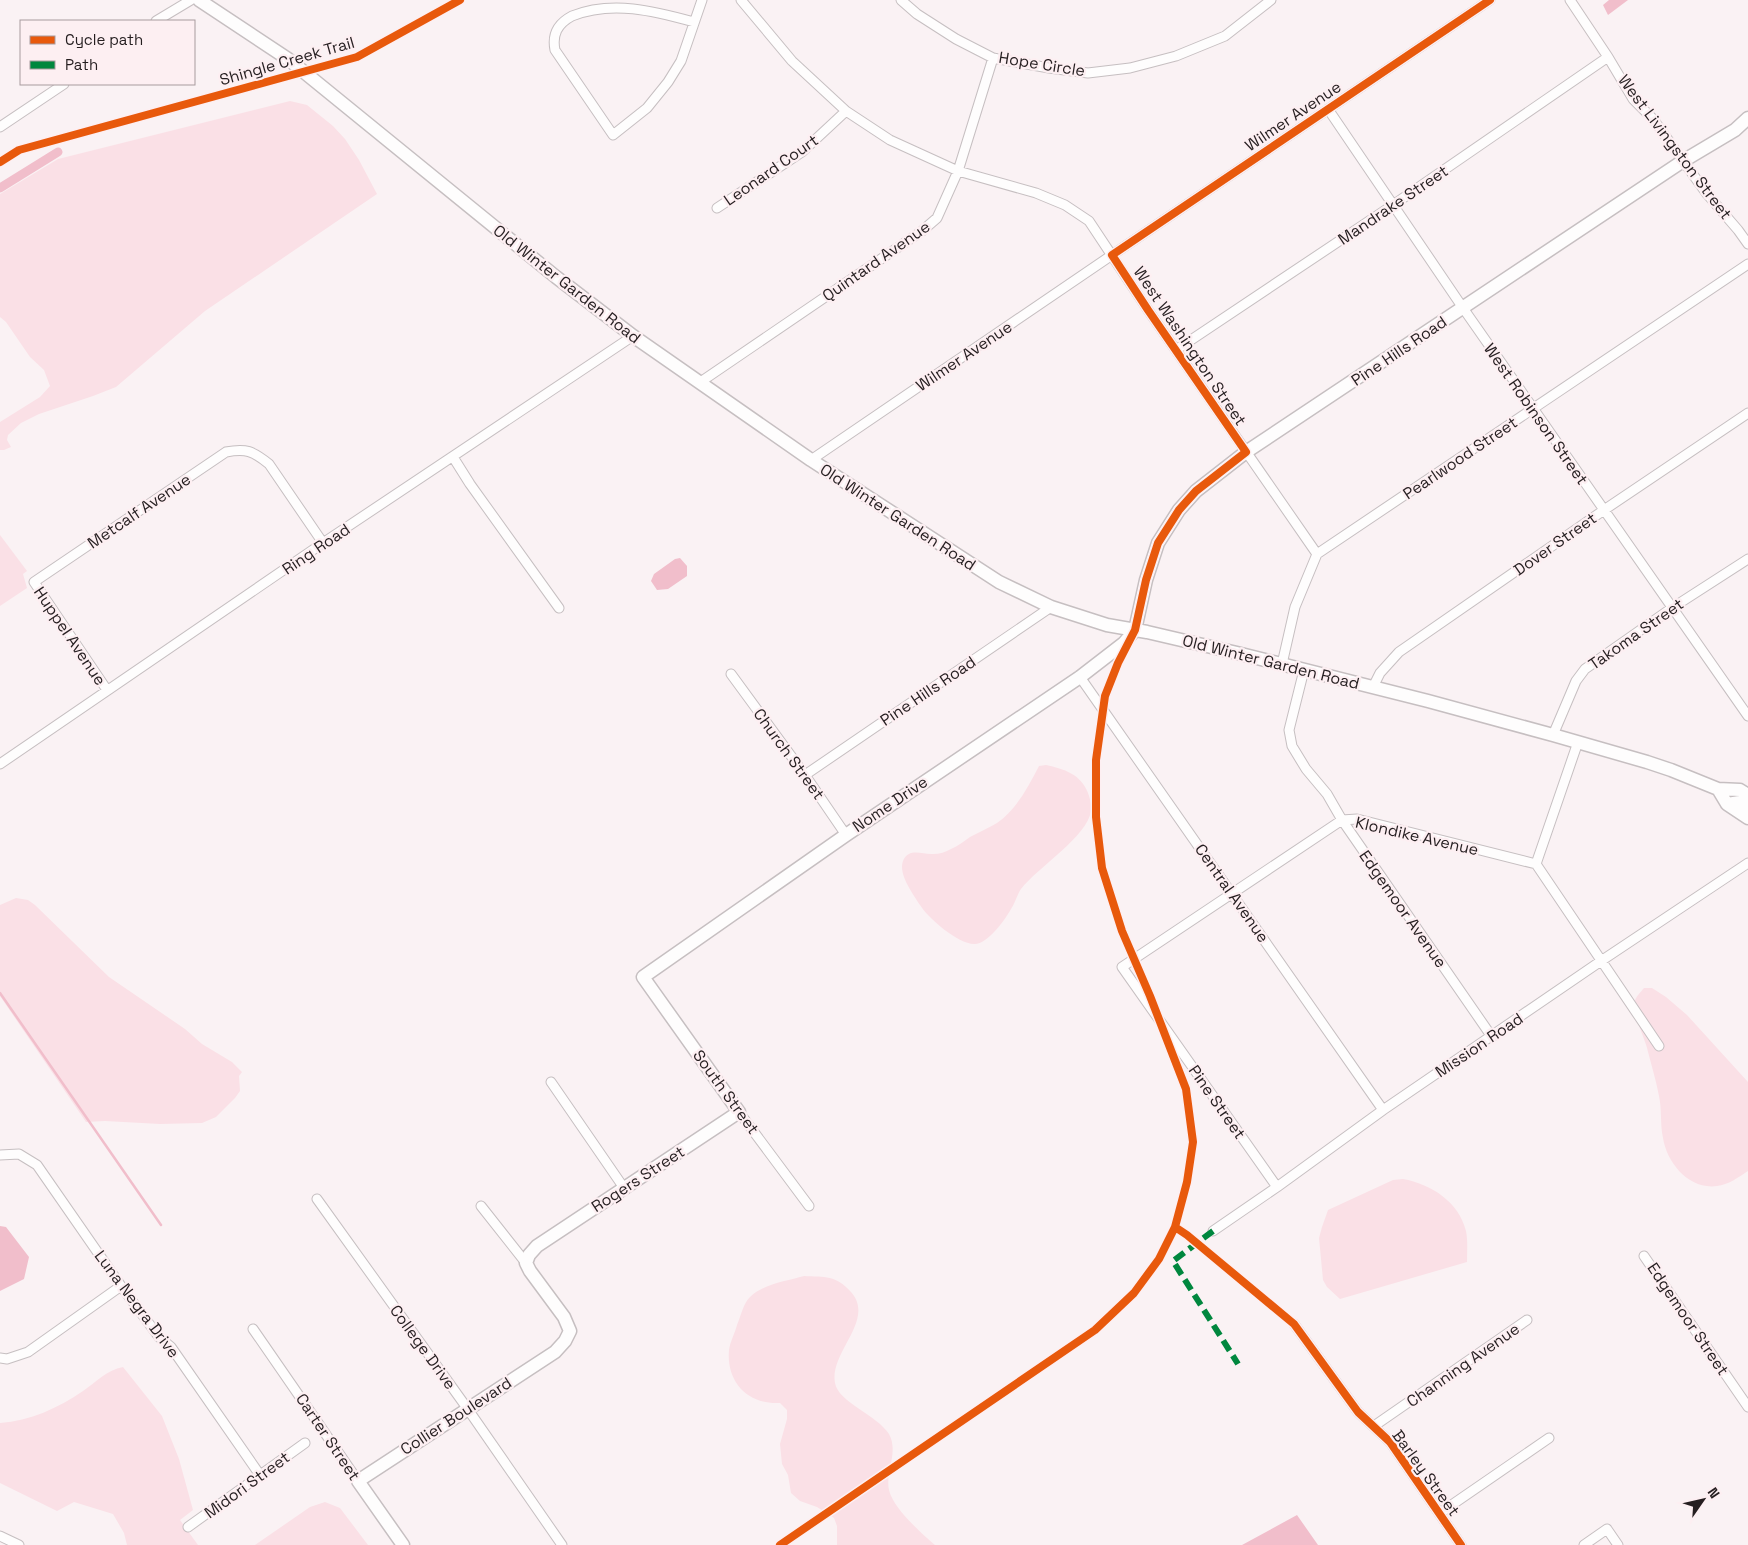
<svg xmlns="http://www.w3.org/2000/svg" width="1748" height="1545" viewBox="0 0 1748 1545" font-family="'Space Grotesk',sans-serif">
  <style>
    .green { fill: #fae0e6 }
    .water { fill: #f1becb }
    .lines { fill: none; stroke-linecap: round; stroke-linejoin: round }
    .stream { stroke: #f1becb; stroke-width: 2.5 }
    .canal { stroke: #f1becb; stroke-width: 9 }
    .street-casing { stroke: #c6bfc1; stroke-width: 11 }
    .secondary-casing { stroke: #c6bfc1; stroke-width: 15 }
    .street { stroke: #fefdfd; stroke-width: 9 }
    .secondary { stroke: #fefdfd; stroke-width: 12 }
    .quiet { stroke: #00873e; stroke-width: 6; stroke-dasharray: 12 6; stroke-linecap: butt }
    .cycleway-casing { stroke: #fdeff2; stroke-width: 11 }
    .cycleway { stroke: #e8590c; stroke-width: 8 }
    .labels { text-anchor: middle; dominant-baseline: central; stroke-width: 4.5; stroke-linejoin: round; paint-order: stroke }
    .street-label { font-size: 16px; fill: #251e20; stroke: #fdeff2 }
  </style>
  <rect width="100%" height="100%" fill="#faf2f4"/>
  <path class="green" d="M290 101 307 105 333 126 345 139 359 160 377 194 205 311 116 387 93 396 39 414 21 423 8 435 7 440 11 447 4 450H0V422L40 397 50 386 44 370 30 357 6 322 0 317V194L58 159Z
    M0 526V535L27 571 23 574 27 588 0 606Z
    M1046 765C1064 769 1081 774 1088 793 1090 798 1092 806 1091 811 1087 837 1038 867 1021 889 1017 895 1015 903 1011 909 1005 920 987 945 974 944 958 944 928 918 920 905 913 894 898 874 903 861 909 847 923 855 933 854 939 854 946 852 951 849 958 846 964 841 970 837 979 832 989 828 997 823 1017 809 1028 787 1039 766Z
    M16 898 28 900 35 905 109 977 185 1029 202 1044 232 1062 242 1072 239 1076 240 1091 235 1098 216 1117 202 1123 160 1124 105 1121 86 1122 0 996V905Z
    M1644 988H1652L1666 997 1687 1015 1748 1082V1171C1739 1177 1728 1185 1717 1186 1689 1190 1667 1163 1663 1138 1660 1124 1662 1110 1659 1096 1656 1080 1651 1064 1647 1048 1644 1037 1633 1014 1634 1004 1635 997 1640 993 1644 988Z
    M1403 1179C1431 1184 1459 1202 1466 1231 1468 1241 1467 1252 1467 1262L1340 1299 1327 1287 1323 1280 1319 1238 1322 1227 1328 1210 1393 1180Z
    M804 1276C825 1277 836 1275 851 1292 876 1320 829 1352 835 1383 838 1402 877 1415 889 1434 899 1452 885 1473 889 1490 893 1508 921 1533 935 1545H837V1526L834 1518 817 1507 800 1501 791 1493 788 1475 782 1464 780 1444 787 1419V1410L780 1403C748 1405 726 1382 729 1350 730 1342 735 1333 737 1325 741 1316 743 1304 750 1297 763 1284 787 1281 804 1276Z
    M123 1367 162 1416 179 1459 193 1510 180 1520 198 1545H127L124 1533 113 1514 74 1502 57 1511 0 1483V1423C30 1421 58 1408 83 1391 96 1382 107 1370 123 1367Z
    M325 1502 340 1508 368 1545H255L310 1507Z"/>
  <path class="water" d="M1609 0H1628L1608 15 1603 5Z
    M680 558 687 566V576L668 589 657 590 651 581 654 574 675 559Z
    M0 1226 6 1227 29 1257 24 1279 0 1291Z
    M1297 1515 1318 1545H1242Z"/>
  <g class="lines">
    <path class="stream" d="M0 993 161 1225"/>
    <path class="canal" d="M0 188 58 152"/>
    <g class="street-casing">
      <path id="street" d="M741 0 792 61 846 111 890 140 958 171 1036 193 1065 205 1089 221 1148 310 1317 554
        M901 0 917 14 956 39 993 58 1049 68 1088 73 1130 68 1176 56 1225 36 1271 0
        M1570 0 1608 57 1633 99 1653 119 1707 194 1738 230 1748 244
        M156 21 191 0
        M694 22C654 11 612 0 572 16 557 24 552 35 555 50L613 135 647 108 668 82 681 61 702 0
        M1328 109 1463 308 1748 716
        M0 127 64 84
        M717 208 802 152 846 111
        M1176 350 1393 205 1608 57
        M699 383 922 231 937 218 958 171 993 58
        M453 457 470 484 559 608
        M811 460 1112 255 1490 0
        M1282 664 1295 607 1317 554 1748 264
        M1304 670 1289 730 1292 746 1306 769 1327 794 1342 820 1492 1037
        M731 674 805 775 846 835
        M1080 677 1383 1110
        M1373 687 1380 673 1399 652 1604 510 1748 413
        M107 690 34 582 226 452C246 448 253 451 269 464L323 543
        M1553 735 1576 681 1585 669 1672 608 1748 559
        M0 764 323 543 633 336
        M805 775 1051 607
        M1536 864 1659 1046
        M1536 864 1578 742
        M551 1082 624 1188
        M739 1112 809 1206
        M0 1155 19 1154 37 1165 121 1286 159 1337 171 1347 260 1475
        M1277 1187 1122 967 1342 820 1357 819 1536 864
        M317 1199 467 1408 562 1545
        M481 1206 526 1263
        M1213 1231 1277 1187 1383 1110 1601 961 1748 863
        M1644 1256 1748 1407
        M1294 1324 1358 1412 1390 1442 1461 1545
        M253 1329 358 1481
        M0 1358 7 1359 28 1352 121 1286
        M1374 1426 1527 1320
        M1440 1513 1549 1438
        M188 1527 305 1443
        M0 1536 19 1545
        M1584 1545 1607 1529 1618 1545"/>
    </g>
    <g class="secondary-casing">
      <path id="secondary" d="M199 0 288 59 556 277 633 336 811 460 999 582 1051 607 1107 625 1147 632 1237 653 1428 701 1553 735 1647 762 1671 770 1718 789 1740 790 1748 795
        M1718 789 1727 804 1748 818
        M1727 804 1740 802 1748 806
        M403 1545 358 1481 555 1352 565 1341 570 1331 564 1317 530 1271 526 1263 529 1255 537 1246 739 1112 643 977 846 835 1080 677 1124 643 1135 630 1146 580 1158 543 1179 510 1196 491 1246 452 1683 161 1735 130 1748 118"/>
    </g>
    <use href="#street" class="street"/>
    <use href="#secondary" class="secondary"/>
    <path class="quiet" d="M1213 1231 1173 1261 1238 1364"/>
    <g class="cycleway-casing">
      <path id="cycleway" d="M0 162 19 150 357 57 460 0
        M1175 1227 1187 1235 1294 1324 1358 1412 1390 1442 1461 1545
        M780 1545 1095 1330 1134 1293 1159 1259 1175 1227 1187 1182 1193 1142 1186 1089 1150 996 1122 931 1102 868 1096 817V760L1105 696 1118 663 1135 630 1146 580 1158 543 1179 510 1196 491 1246 452 1148 310 1112 255 1490 0"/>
    </g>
    <use href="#cycleway" class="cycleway"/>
  </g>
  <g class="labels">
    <g class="street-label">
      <text transform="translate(287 61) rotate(-16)">Shingle Creek Trail</text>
      <text transform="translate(1042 64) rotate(9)">Hope Circle</text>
      <text transform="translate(1293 116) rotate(-34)">Wilmer Avenue</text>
      <text transform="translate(1675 147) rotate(53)">West Livingston Street</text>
      <text transform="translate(771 170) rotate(-35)">Leonard Court</text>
      <text transform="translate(1393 205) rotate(-34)">Mandrake Street</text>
      <text transform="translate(876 261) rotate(-35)">Quintard Avenue</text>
      <text transform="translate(567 284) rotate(38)">Old Winter Garden Road</text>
      <text transform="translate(1190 346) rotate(56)">West Washington Street</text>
      <text transform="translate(1399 351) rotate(-34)">Pine Hills Road</text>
      <text transform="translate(964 356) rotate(-34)">Wilmer Avenue</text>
      <text transform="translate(1536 414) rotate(55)">West Robinson Street</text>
      <text transform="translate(1460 458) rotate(-34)">Pearlwood Street</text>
      <text transform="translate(139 511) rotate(-34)">Metcalf Avenue</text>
      <text transform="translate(898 517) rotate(33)">Old Winter Garden Road</text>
      <text transform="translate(1555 544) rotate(-35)">Dover Street</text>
      <text transform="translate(316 549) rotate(-34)">Ring Road</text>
      <text transform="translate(1636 634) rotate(-35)">Takoma Street</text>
      <text transform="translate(70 636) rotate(56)">Huppel Avenue</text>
      <text transform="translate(1271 662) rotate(14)">Old Winter Garden Road</text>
      <text transform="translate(928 691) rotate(-34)">Pine Hills Road</text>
      <text transform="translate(789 754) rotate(54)">Church Street</text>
      <text transform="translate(890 804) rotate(-34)">Nome Drive</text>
      <text transform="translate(1417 836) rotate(13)">Klondike Avenue</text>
      <text transform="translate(1232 893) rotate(55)">Central Avenue</text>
      <text transform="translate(1403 909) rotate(55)">Edgemoor Avenue</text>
      <text transform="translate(1479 1045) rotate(-34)">Mission Road</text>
      <text transform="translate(726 1092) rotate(54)">South Street</text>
      <text transform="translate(1217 1102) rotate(55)">Pine Street</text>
      <text transform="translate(638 1179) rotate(-33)">Rogers Street</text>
      <text transform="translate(137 1304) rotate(53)">Luna Negra Drive</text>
      <text transform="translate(1688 1319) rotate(56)">Edgemoor Street</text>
      <text transform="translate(423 1347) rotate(54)">College Drive</text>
      <text transform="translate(1463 1365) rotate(-35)">Channing Avenue</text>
      <text transform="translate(456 1416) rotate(-33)">Collier Boulevard</text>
      <text transform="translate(328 1437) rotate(56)">Carter Street</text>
      <text transform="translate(1426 1473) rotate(54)">Barley Street</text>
      <text transform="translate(247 1485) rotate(-36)">Midori Street</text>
    </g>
  </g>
  <rect x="20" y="20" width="175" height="65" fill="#fdeff2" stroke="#a79b9e"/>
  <rect x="30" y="36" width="25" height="8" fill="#e8590c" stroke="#a79b9e"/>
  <text x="65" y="45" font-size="15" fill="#251e20">Cycle path</text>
  <rect x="30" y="61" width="25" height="8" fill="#00873e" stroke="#a79b9e"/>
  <text x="65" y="70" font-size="15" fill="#251e20">Path</text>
  <g transform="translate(1703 1500) rotate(56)" stroke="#fdeff2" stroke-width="4" paint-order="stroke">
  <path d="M0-4L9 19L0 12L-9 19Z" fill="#251e20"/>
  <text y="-8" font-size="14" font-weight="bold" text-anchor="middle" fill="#251e20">N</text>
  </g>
</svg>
